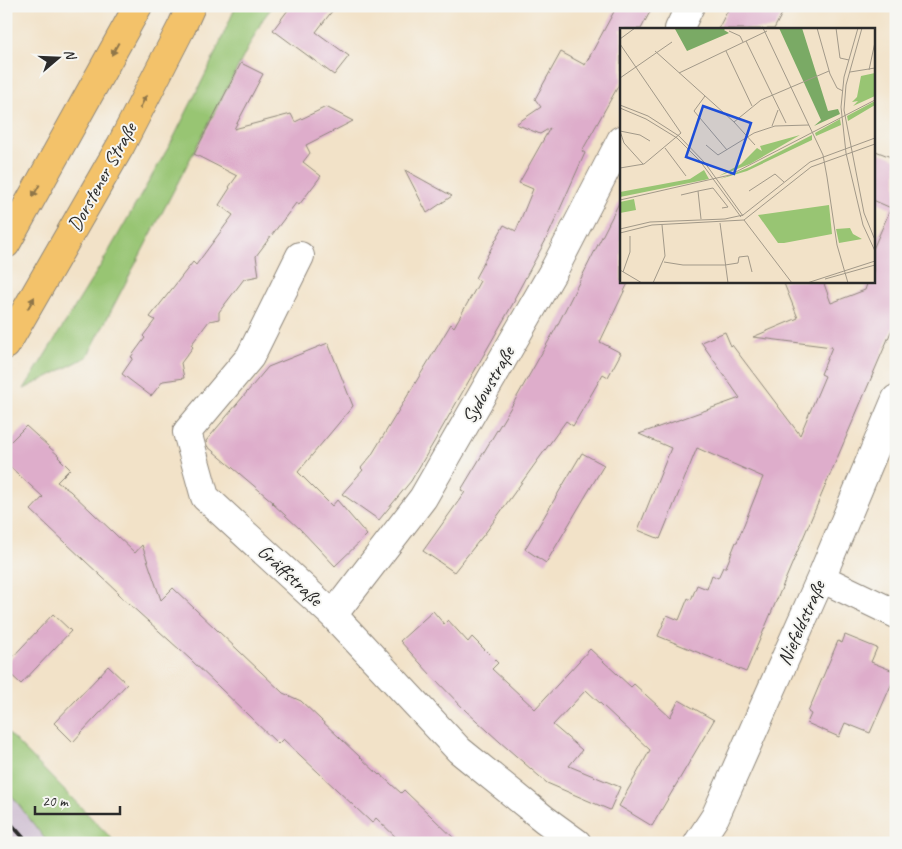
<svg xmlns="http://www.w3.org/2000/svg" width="902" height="849" viewBox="0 0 902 849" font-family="Caveat,sans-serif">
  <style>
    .industrial { fill: #cebed1 }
    .green { fill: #98c573; stroke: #62784f }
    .building { fill: #deadcb }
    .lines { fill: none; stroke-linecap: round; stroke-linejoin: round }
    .minor-casing { stroke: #8e867a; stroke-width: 30 }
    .major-casing { stroke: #8e867a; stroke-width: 30 }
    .minor { stroke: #fff; stroke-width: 28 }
    .major { stroke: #f3c26a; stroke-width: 28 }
    .rail { stroke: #2b2b2b; stroke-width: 4 }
    .oneway { fill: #8f764a }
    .labels { text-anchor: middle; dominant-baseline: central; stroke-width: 4; stroke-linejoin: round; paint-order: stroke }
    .street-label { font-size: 20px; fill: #2b2b2b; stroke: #f6f6f2 }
    .inset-road { fill: none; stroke: #a29989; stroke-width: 1 }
    .view { fill: #1d4ed8; fill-opacity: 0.15; stroke: #1d4ed8; stroke-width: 2.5 }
    .inset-edge { fill: none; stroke: #2b2b2b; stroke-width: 2.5 }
  </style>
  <rect width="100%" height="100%" fill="#f6f6f2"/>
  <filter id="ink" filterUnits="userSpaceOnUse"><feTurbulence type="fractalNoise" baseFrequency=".02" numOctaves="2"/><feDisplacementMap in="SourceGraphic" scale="10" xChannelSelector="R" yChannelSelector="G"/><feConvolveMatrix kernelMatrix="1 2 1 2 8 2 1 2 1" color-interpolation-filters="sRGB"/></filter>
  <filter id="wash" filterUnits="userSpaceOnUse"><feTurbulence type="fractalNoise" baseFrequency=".0096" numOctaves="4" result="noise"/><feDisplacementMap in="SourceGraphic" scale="20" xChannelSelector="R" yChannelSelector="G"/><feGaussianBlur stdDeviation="1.12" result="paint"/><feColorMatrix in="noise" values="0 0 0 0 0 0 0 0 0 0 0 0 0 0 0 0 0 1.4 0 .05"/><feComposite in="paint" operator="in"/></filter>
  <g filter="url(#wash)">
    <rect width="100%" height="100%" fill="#f2e2c8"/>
    <path class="industrial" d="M6 788 48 843H6Z"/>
    <path class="green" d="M236 6H273L263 19 87 357 24 389 102 263 172 141 209 67Z
      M6 731 116 843H48L6 788Z"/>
    <g id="blocks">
      <path class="building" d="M291 6H336L316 32 349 56 334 75 273 30Z
        M617 6H653L641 29H621V81L582 151 585 153 548 236 514 299 515 300 434 442 411 481 379 520 342 494 363 470 361 468 371 456 451 324 454 327 480 281 475 278 504 225 516 231 533 189 519 183 550 128 540 134 516 124 541 107 535 99 561 52 585 65Z
        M730 6H786L774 29H718Z
        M241 63 263 74 234 129 291 114 295 122 326 107 353 121 306 145 310 153 303 162 321 176 299 205 296 203 256 256 259 276 244 279 219 312V319L209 321 191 345 193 347 181 363 184 378 163 381 151 396 122 374 133 358 131 357 145 338 143 336 155 320 150 317 193 262 196 265 233 215 219 205 230 188 229 187 237 176 194 154Z
        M873 150 896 159V320L746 672 658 636 667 615 679 620 688 598 691 600 697 585 707 589 712 575 718 578 723 567H726L736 542H737L763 477 697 448 660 539 638 530 671 448 639 434 740 398 701 342 725 332 731 346 732 345 800 435 825 376 821 374 832 347 753 337 798 318 783 281H823L831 303 865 290 868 281H873V249L891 208 873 200Z
        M405 170 452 196 427 213Z
        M621 199V281H629L600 342 621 353 608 377 603 374 573 426 566 421 486 532 454 572 423 551 465 492 461 490 514 402 556 328Z
        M328 343 353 406 298 472 332 506 337 500 367 535 335 566 300 529 272 503 273 502 207 446 206 441 268 367Z
        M26 426 59 456 58 457 70 469 57 482 70 491 135 553 142 545 161 600 173 588 283 693 301 701 379 775 380 774 401 793 404 790 459 843H402L376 818 372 823 283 739 278 744 190 659 118 594 119 593 31 510 43 497 6 463V446Z
        M582 453 604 465 546 563 525 549Z
        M433 611 444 624 448 620 468 642 472 637 498 663 492 669 535 709 590 649 631 687 634 684 670 717 679 700 714 720 652 826 619 806 650 750 586 690 553 725 582 750 569 766 620 787 610 810 547 783 500 742 465 710 431 675 400 641Z
        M53 614 71 631 21 684 6 670V664Z
        M845 635 877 648 871 662 896 672V674L870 733 845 723 839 737 807 723 811 714 808 712 838 641 842 643Z
        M108 666 127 684 82 732 73 742 54 723 99 676Z"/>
    </g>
  </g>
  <g filter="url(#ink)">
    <use href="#blocks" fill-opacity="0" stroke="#8e867a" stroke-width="1"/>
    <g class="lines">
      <g class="minor-casing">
        <path id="minor" d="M679 29 690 6
          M300 256 250 357 187 432 205 497 333 615 459 750 544 819 577 843
          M821 578 896 614
          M333 615 423 498 555 268 621 140
          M698 843 715 817 821 578 896 399"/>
      </g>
      <g class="major-casing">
        <path id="major" d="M6 244 138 6
          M6 345 121 145 182 26 191 6"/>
      </g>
      <use href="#minor" class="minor"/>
      <use href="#major" class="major"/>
      <path class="rail" d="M6 818 28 843
        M6 834 15 843"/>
    </g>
    <defs><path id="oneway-solid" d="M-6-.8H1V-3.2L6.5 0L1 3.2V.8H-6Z" transform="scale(1.25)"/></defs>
    <g class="oneway">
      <use href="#oneway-solid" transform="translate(115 49) rotate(119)"/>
      <use href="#oneway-solid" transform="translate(143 102) rotate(-63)"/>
      <use href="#oneway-solid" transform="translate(36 191) rotate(119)"/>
      <use href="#oneway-solid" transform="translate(31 303) rotate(-61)"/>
    </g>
  </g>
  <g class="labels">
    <g class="street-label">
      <text transform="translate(102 177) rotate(-61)">Dorstener Straße</text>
      <text transform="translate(488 385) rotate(-60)">Sydowstraße</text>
      <text transform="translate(290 575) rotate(43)">Gräffstraße</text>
      <text transform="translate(801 623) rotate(-66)">Niefeldstraße</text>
    </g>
  </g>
  <g transform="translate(620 28)">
    <rect width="255" height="255" fill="#f2e2c8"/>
    <path d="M255 45V68L233 78 238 73 232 74 237 69 241 48ZM255 73V77L228 93 227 88ZM220 91 221 97 196 108 195 105ZM180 107 130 136 99 148 121 136 137 120 142 123 140 118ZM192 107V112L127 143 100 151 130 139ZM84 142 89 151 0 169V164L70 151ZM14 171 16 182 0 185V174ZM209 177 212 206 164 215H158L138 187ZM230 200 233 206 242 211 219 215 216 201Z" fill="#98c573"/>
    <path d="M106 0 104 2 109 5 67 23 55 1ZM159 0H182L208 83 218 81 220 86 194 98 201 92Z" fill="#7aaa65"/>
    <path class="inset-road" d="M143 0 203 127 207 149M197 0 210 46 217 60 223 63M216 0 220 30 229 32M238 0 224 49 221 79 226 125 243 197 255 223M242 0 226 57 224 82 244 185 255 212M109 3 120 8 123 14M0 11 15 0M126 13 166 95M0 16 61 105 24 136 0 140M35 23 114 94 135 117M106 23 132 78M249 42 255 14M230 44 255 40M59 45 147 3M0 50 52 14M85 68 74 83 107 122M0 77 28 88 59 108 85 135 123 188M0 80 26 91 57 110 80 133 121 189M114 94 141 72 209 43M152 98 158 82M0 103 4 115 23 136M0 103 20 107 30 113M86 117 98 127 134 105 155 98 189 97M45 120 66 148M207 149 217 217 228 255M78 163 93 160 108 179 102 180M129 163 155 146 164 154M61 167 78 163 81 191M0 172 110 147 255 72M124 192 172 255M100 195 108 255M0 201 30 194 105 191 123 187 190 134 255 110M0 205 32 197 124 192 191 139 255 116M44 234 63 237H105L118 235 119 229 128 228 132 244M0 242 22 255M3 244 10 224V208M205 251 255 237M33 255 45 228 42 197M187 255 255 233"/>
    <path class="view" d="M83 78 131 95 114 146 66 129Z"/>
    <rect width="255" height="255" class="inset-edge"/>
  </g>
  <rect width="902" height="849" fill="none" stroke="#f6f6f2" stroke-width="25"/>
  <g transform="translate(58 58) rotate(71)" stroke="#f6f6f2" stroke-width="4" paint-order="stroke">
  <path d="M0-4L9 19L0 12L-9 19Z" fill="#2b2b2b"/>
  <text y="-8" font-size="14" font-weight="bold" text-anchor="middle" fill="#2b2b2b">N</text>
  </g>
  <path d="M35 806v8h85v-8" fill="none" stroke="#2b2b2b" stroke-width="2.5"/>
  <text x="42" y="806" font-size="15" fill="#2b2b2b" stroke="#f6f6f2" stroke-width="4" paint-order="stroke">20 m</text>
</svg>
